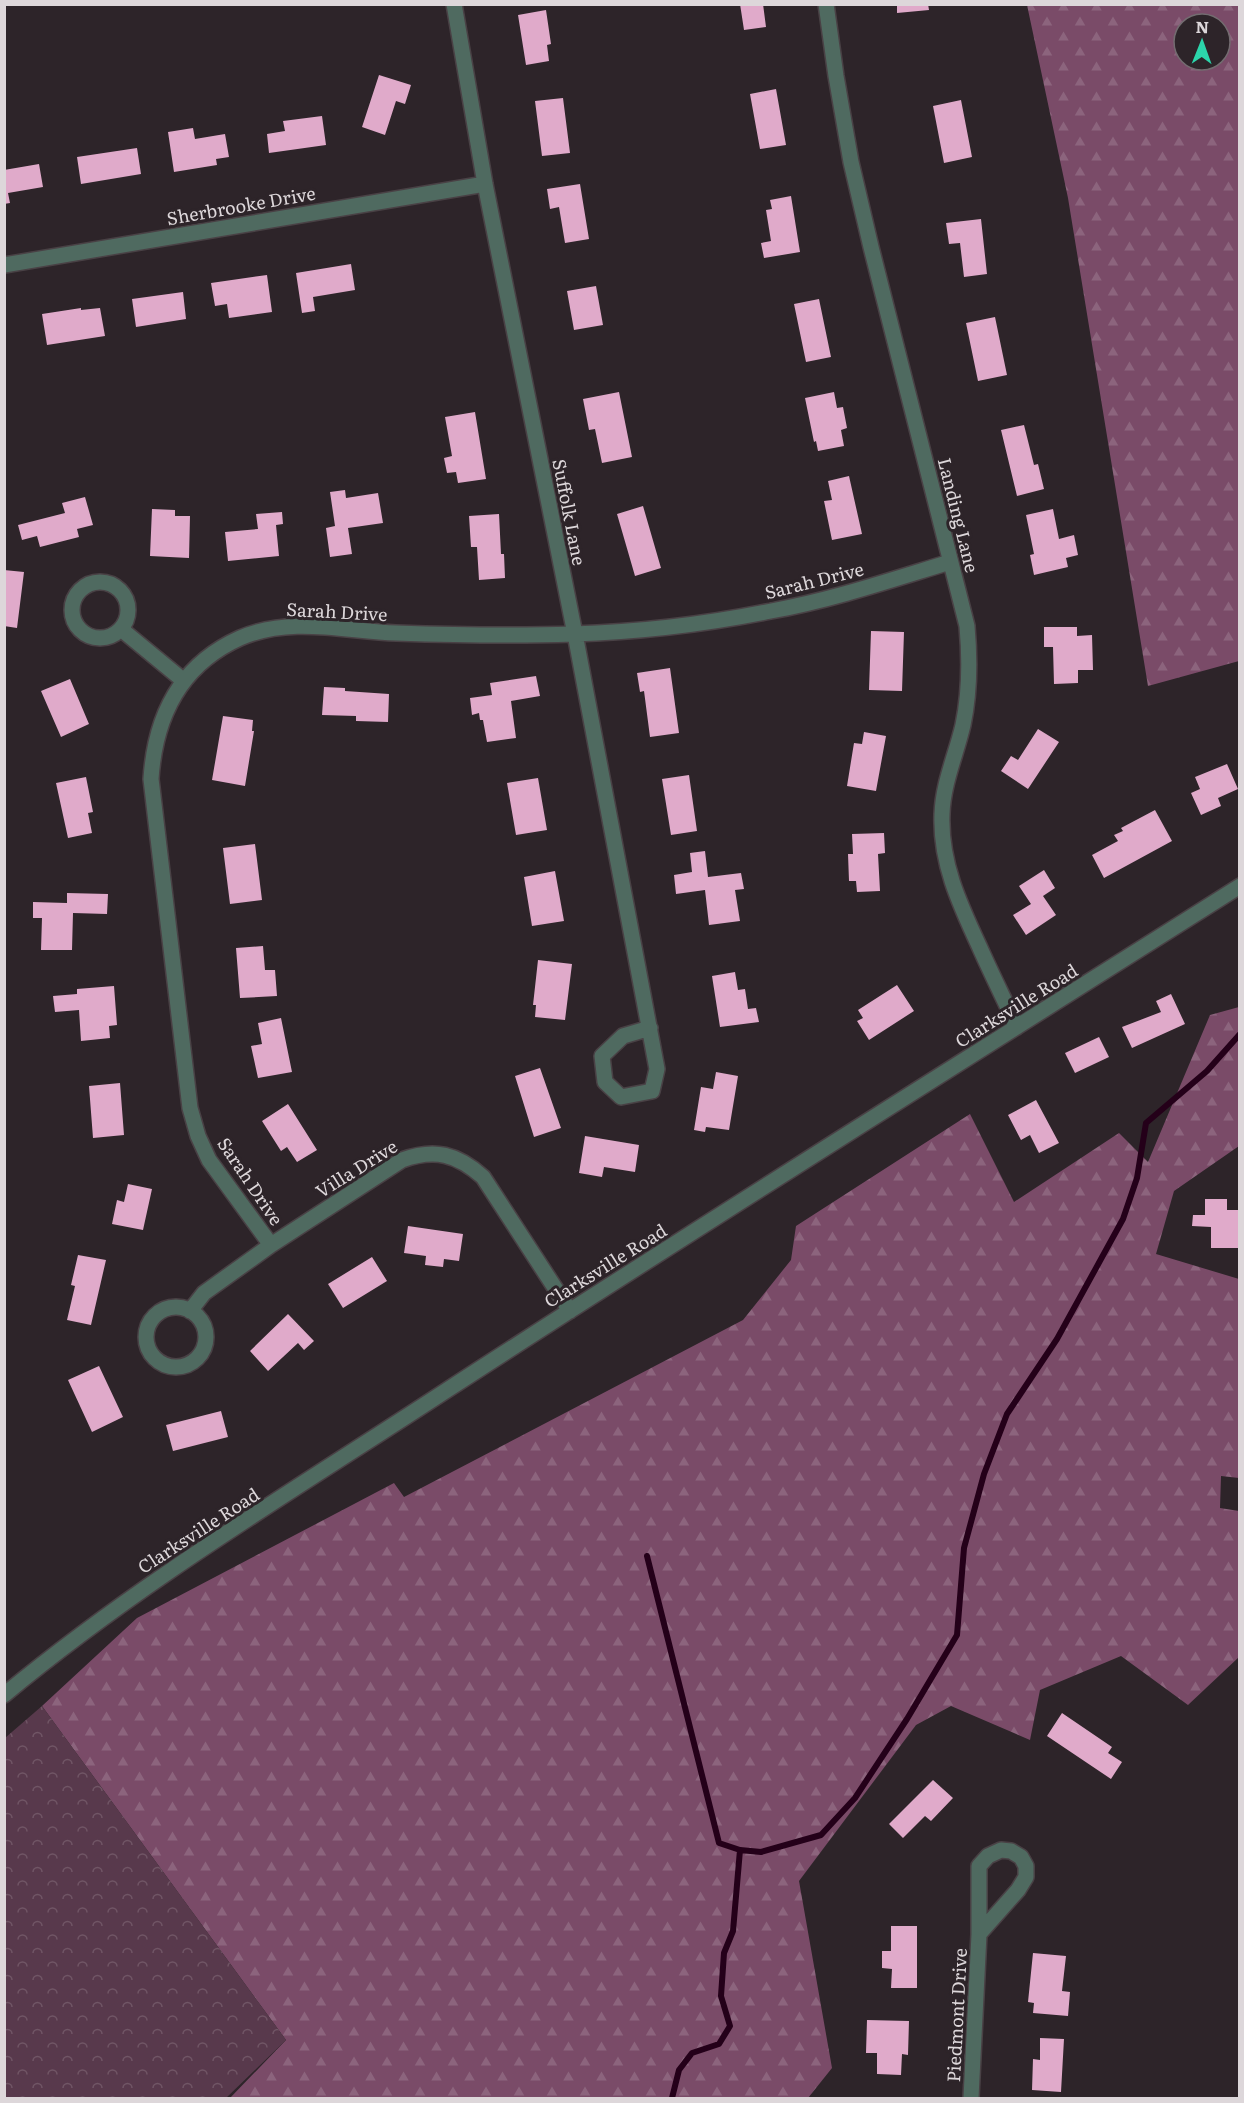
<svg xmlns="http://www.w3.org/2000/svg" width="1244" height="2103" viewBox="0 0 1244 2103" font-family="Literata,serif">
  <style>
    .forest { fill: url(#forest-firs); fill-rule: evenodd }
    .park { fill: url(#park-crowns) }
    .lines { fill: none; stroke-linecap: round; stroke-linejoin: round }
    .stream { stroke: #240019; stroke-width: 6 }
    .building { fill: #e0aaca }
    .street-casing { stroke: #494145; stroke-width: 18 }
    .street { stroke: #4f6a60; stroke-width: 15 }
    .labels { text-anchor: middle; dominant-baseline: central; stroke-width: 6; stroke-linejoin: round; paint-order: stroke }
    .street-label { font-size: 18px; fill: #ddd7da; stroke: #2d2429 }
  </style>
  <defs>
    <pattern id="forest-firs" width="22" height="20" patternUnits="userSpaceOnUse" patternTransform="scale(1.5)"><rect width="22" height="20" fill="#7a4b68"/><path d="M5 1l3.5 6h-7zM16 11l3.5 6h-7z" fill="#8c647d"/></pattern>
    <pattern id="park-crowns" width="20" height="18" patternUnits="userSpaceOnUse" patternTransform="scale(1.5)"><rect width="20" height="18" fill="#58394c"/><path d="M2 6a3 3 0 1 1 6 0M12 15a3 3 0 1 1 6 0" fill="none" stroke="#705565"/></pattern>
  </defs>
  <rect width="100%" height="100%" fill="#2d2429"/>
  <path class="forest" d="M1027 5H1239V661L1148 686 1068 198ZM1184 24H1220V60H1184Z
    M1239 1007V1146L1174 1191 1156 1254 1239 1279V1478L1221 1476 1220 1508 1239 1511V1657L1188 1705 1121 1656 1040 1690 1030 1740 951 1706 916 1725 799 1881 832 2068 808 2098H230L286 2040 42 1706 137 1618 394 1483 404 1497 743 1320 791 1260 796 1226 970 1114 1014 1202 1119 1133 1148 1162 1210 1015Z"/>
  <path class="park" d="M42 1706 286 2040 226 2098H5V1738Z"/>
  <g class="lines">
    <path class="stream" d="M647 1556 719 1843 740 1850 761 1852 821 1835 855 1798 907 1719 957 1635 964 1548 984 1474 1007 1414 1057 1339 1123 1219 1137 1178 1146 1123 1207 1071 1240 1034
      M672 2098 679 2070 692 2053 719 2044 730 2026 721 1996 724 1953 733 1931 740 1850"/>
  </g>
  <path class="building" d="M740 4H763L766 27 744 30Z
    M897 4H928L929 10 897 13Z
    M546 10 551 44 547 45 549 61 526 65 518 15Z
    M379 75 411 85 405 104 396 101 385 135 362 127Z
    M776 89 786 145 760 149 750 94Z
    M563 98 570 153 542 156 535 101Z
    M961 100 972 157 944 163 933 106Z
    M322 116 326 145 269 153 267 134 285 131 283 121Z
    M193 128 195 139 225 134 229 157 216 159 217 165 174 172 168 132Z
    M137 148 141 174 81 184 77 157Z
    M39 164 43 187 8 193 10 203 4 204V170Z
    M580 184 589 239 565 243 559 207 550 209 547 189Z
    M791 196 800 252 764 258 761 243 771 241 766 210 772 209 770 200Z
    M981 219 987 274 964 277 960 243 949 244 946 223Z
    M351 264 355 290 313 297 315 311 302 313 296 273Z
    M267 275 272 312 229 318 227 304 215 306 211 283Z
    M596 286 603 325 574 330 567 291Z
    M183 292 186 319 136 327 132 299Z
    M819 299 831 357 806 362 794 304Z
    M81 308V310L100 308 105 336 47 345 42 314Z
    M995 317 1007 375 978 381 966 323Z
    M619 392 632 457 602 463 595 429 589 430 583 399Z
    M834 392 837 408 843 407 847 428 841 430 844 446 818 451 816 441 814 442 805 398Z
    M475 412 486 479 458 483 456 472 447 473 444 458 452 456 445 417Z
    M1024 425 1034 465 1038 464 1044 489 1017 496 1001 430Z
    M849 476 862 534 832 540 824 501 832 500 828 481Z
    M345 490 346 498 378 493 383 523 348 528 352 554 330 557 326 528 335 526 330 492Z
    M85 497 93 525 77 529 79 537 40 547 37 536 22 540 18 525 65 513 62 503Z
    M643 506 661 568 635 576 617 514Z
    M152 509 175 510V516H190L189 558 150 556Z
    M1053 509 1059 539 1074 535 1078 555 1066 558 1068 567 1034 575 1030 555 1034 554 1026 515Z
    M282 512 283 524 276 525 279 556 228 561 225 532 258 529 256 514Z
    M499 514 501 554H504L505 578 479 580 477 547H471L469 516Z
    M4 570 24 572 17 628 4 626Z
    M1044 627H1077V636L1092 635 1093 670H1078V683L1054 684 1053 647H1044Z
    M871 631 904 632 902 691 869 690Z
    M670 668 679 733 650 737 644 691 640 692 637 673Z
    M536 676 540 696 511 701 516 738 487 742 483 720H480L479 713 472 715 470 698 492 695 490 683Z
    M70 679 89 724 61 737 41 691Z
    M324 687 345 688V691L389 694 388 722 356 721V716L322 715Z
    M223 716 253 720 252 731H254L245 786 212 780Z
    M1038 729 1059 742 1028 789 1001 771 1011 756 1018 760Z
    M864 732 886 736 876 791 847 786 854 743 862 744Z
    M1227 764 1238 789 1218 798 1221 806 1201 815 1191 793 1200 789 1195 777Z
    M689 775 697 831 671 835 662 779Z
    M86 777 93 812 88 813 92 833 68 838 56 783Z
    M538 778 547 830 516 835 507 783Z
    M1155 810 1172 841 1104 878 1092 855 1118 841 1114 835 1123 831 1121 828Z
    M884 833 885 853 878 854 880 891 857 892 856 881H849L848 854H853L852 834Z
    M255 844 262 900 230 904 223 848Z
    M705 851 708 877 741 873 744 889 735 890 740 921 709 925 705 890 676 894 674 875 692 872 690 853Z
    M1044 870 1055 888 1043 896 1056 915 1026 935 1013 915 1031 904 1019 886Z
    M555 871 564 921 532 926 524 877Z
    M67 893 108 894 107 914 73 913 72 950H41L42 918H33V902L67 903Z
    M263 946 265 970H275L277 996 240 998 236 948Z
    M538 960 572 964 565 1020 535 1017 536 1005H533Z
    M735 972 738 990 745 989 748 1009 756 1008 759 1022 720 1027 712 976Z
    M897 985 914 1011 869 1040 857 1021 863 1018 858 1010Z
    M114 986 117 1025 109 1026 110 1038 81 1041 79 1010 55 1012 53 996 77 994V989Z
    M1171 994 1185 1024 1132 1048 1122 1027 1161 1012 1156 1001Z
    M281 1018 292 1072 258 1078 251 1046 262 1044 258 1023Z
    M1099 1037 1109 1057 1075 1073 1065 1053Z
    M540 1068 561 1128 534 1137 515 1076Z
    M716 1072 738 1076 729 1130 706 1127 705 1132 694 1130 701 1087 713 1089Z
    M120 1083 124 1135 93 1138 89 1086Z
    M1036 1100 1059 1143 1039 1153 1030 1135 1021 1140 1008 1115Z
    M288 1104 317 1150 297 1162 287 1147 281 1151 262 1121Z
    M585 1136 639 1145 635 1172 604 1167 602 1177 579 1173Z
    M128 1184 152 1189 143 1230 112 1224 117 1200 124 1202Z
    M1205 1199H1227V1210H1239L1240 1248H1211V1227L1192 1226 1193 1215H1205Z
    M408 1226 463 1234 459 1261 444 1259 443 1267 425 1265 426 1256 404 1253Z
    M78 1255 106 1260 91 1325 67 1320 75 1286 71 1285Z
    M372 1257 387 1281 343 1308 328 1284Z
    M288 1314 314 1341 304 1350 298 1343 268 1371 250 1351Z
    M99 1366 123 1417 92 1432 68 1380Z
    M221 1411 228 1437 173 1451 166 1425Z
    M1062 1713 1112 1747 1108 1753 1122 1762 1111 1779 1047 1736Z
    M933 1780 953 1798 931 1821 925 1816 903 1838 889 1824Z
    M891 1926H917V1988H891L892 1969 882 1968V1951H891Z
    M1033 1953 1066 1956 1062 1991 1070 1992 1068 2016 1033 2013 1034 2003 1028 2002Z
    M867 2020 909 2021 908 2055 902 2054 901 2075 877 2074V2053H866Z
    M1040 2038 1064 2039 1061 2092 1032 2090 1033 2059 1040 2060Z"/>
  <g class="lines">
    <g class="street-casing">
      <path id="street" d="M454 4 485 184 575 634 657 1069 652 1091 621 1097 605 1082 602 1056 623 1036 650 1028
        M826 4 836 76 851 162 871 247 967 626C970 660 970 692 963 725 956 755 943 783 942 814 940 863 960 905 980 948 992 975 1005 1001 1017 1027
        M4 265 485 184
        M72 610a28 28 0 1 1 56 0a28 28 0 1 1-56 0Z
        M121 629 184 681
        M271 1245 209 1160 198 1136 190 1108 151 779C155 717 180 665 240 638 291 616 344 631 396 633 455 635 515 636 573 634 639 632 707 624 771 611 832 600 891 580 950 562
        M146 1337a30 30 0 1 1 60 0a30 30 0 1 1-60 0Z
        M190 1311 204 1293 271 1245 402 1160C435 1148 457 1154 483 1177L570 1311
        M4 1695C140 1582 296 1489 444 1392 707 1221 974 1054 1240 886
        M971 2098 979 1934V1866L988 1856 1001 1850 1011 1851 1021 1857 1026 1866V1877L1018 1890 979 1934"/>
    </g>
    <use href="#street" class="street"/>
  </g>
  <g class="labels">
    <g class="street-label">
      <text transform="translate(241 205) rotate(-10)">Sherbrooke Drive</text>
      <text transform="translate(570 512) rotate(79)">Suffolk Lane</text>
      <text transform="translate(959 515) rotate(76)">Landing Lane</text>
      <text transform="translate(814 580) rotate(-14)">Sarah Drive</text>
      <text transform="translate(337 611) rotate(3)">Sarah Drive</text>
      <text transform="translate(1016 1005) rotate(-32)">Clarksville Road</text>
      <text transform="translate(356 1168) rotate(-32)">Villa Drive</text>
      <text transform="translate(251 1181) rotate(56)">Sarah Drive</text>
      <text transform="translate(605 1265) rotate(-32)">Clarksville Road</text>
      <text transform="translate(198 1530) rotate(-33)">Clarksville Road</text>
      <text transform="translate(956 2015) rotate(-87)">Piedmont Drive</text>
    </g>
  </g>
  <rect width="1244" height="2103" fill="none" stroke="#ddd7da" stroke-width="12"/>
  <g transform="translate(1202 42) rotate(1)"><circle r="28" fill="#2d2429" stroke="#736c70" stroke-width="1.5"/>
  <path d="M0-4.5L10 22L0 15L-10 22Z" fill="#2cd5ab"/>
  <text y="-9" font-size="16" font-weight="bold" text-anchor="middle" fill="#ddd7da">N</text>
  </g>
</svg>
